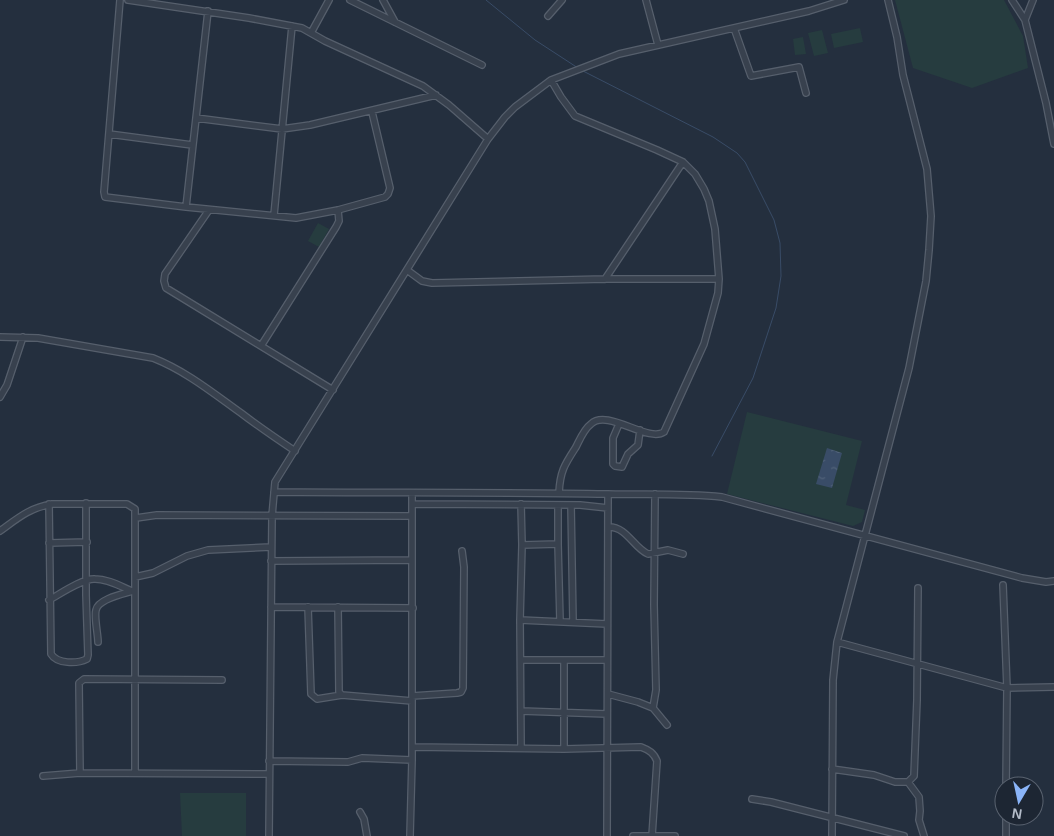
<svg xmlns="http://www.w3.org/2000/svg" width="1054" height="836" viewBox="0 0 1054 836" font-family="Helvetica,sans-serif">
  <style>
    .pitch { fill: #263c3f }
    .water { fill: url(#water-ripples) }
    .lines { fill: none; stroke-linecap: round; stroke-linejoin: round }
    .stream { stroke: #394c67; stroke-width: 1 }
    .street-casing { stroke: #565f6c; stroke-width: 8 }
    .street { stroke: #38414e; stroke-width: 5.5 }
  </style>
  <defs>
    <pattern id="water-ripples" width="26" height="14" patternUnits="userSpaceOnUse" patternTransform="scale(1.25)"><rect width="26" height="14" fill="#394c67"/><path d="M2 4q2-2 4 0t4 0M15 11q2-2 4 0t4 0" fill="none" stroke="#53647b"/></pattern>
  </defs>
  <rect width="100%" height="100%" fill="#242f3e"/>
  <path class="pitch" d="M895 0H1004L1023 36 1028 68 972 88 913 68Z
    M860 28 863 42 834 48 831 34Z
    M822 30 828 53 814 56 808 33Z
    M803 37 806 54 795 55 793 39Z
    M318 223 329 229 319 247 308 241Z
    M747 412 862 441 846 505 865 510 862 522 853 526 727 494Z
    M180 793H246V836H182Z"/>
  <path class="water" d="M827 448 842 453 832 488 816 484Z"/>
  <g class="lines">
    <path class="stream" d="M486 0 535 40 578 68
      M583 71 713 137 737 153 745 162 774 220 780 243 781 276 776 308 753 378 712 456"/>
    <g class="street-casing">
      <path id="street" d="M120 0 104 192 105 197 186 207 296 218 338 210 385 197 388 194 390 188 372 112
        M128 0 249 18 302 28 325 41 423 86 449 105 488 139
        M350 0 482 65
        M383 0 395 22
        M646 0 658 45
        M1012 0 1025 20
        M1033 0 1025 20 1046 103 1054 144
        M548 16 562 0
        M734 28 751 76 799 67 806 93
        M311 33 329 0
        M551 80 561 97 575 116 657 150 683 162 695 174 704 189 709 201 715 229 719 279 718 293 704 344 664 432C648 443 607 408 591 424 584 429 580 439 576 447 565 464 560 471 559 493
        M196 118 282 129 310 125 436 95
        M109 134 192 145
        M186 207 208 11
        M209 210 165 274 164 281 166 288 333 390
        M274 215 292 26
        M407 270 422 281 432 283 605 279H719
        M605 279 683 162
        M0 337 38 338 153 358C186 371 213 393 241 413 258 426 277 439 295 451
        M261 346 336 227 339 221 338 210
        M0 397 7 385 23 337
        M619 424 613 438V464L615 466 622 467 628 454 638 445 640 430
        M274 492C385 493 496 492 608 494 646 495 684 493 722 497L1022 578 1046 582 1054 581
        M49 504 51 654C57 664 77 664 87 659L88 655 86 595V503
        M412 504 580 505 608 508
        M521 504 522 545
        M571 505 573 621
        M136 518 157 515 412 516
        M609 527C627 527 633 547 648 554L668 550 683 554
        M0 531C18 518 29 508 52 504H127L135 509V773
        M49 543 87 542
        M558 544 560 621
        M271 561 412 560
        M135 577 153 573 187 556 208 550 271 547
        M1003 585 1007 688 1006 786
        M49 600C60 594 83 578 95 579 108 579 120 586 132 591
        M271 607 413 608
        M308 607 311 694 317 699 342 695
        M338 607 339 692 342 695 412 701
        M520 620 607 624
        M98 642C98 634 94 617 96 610 98 599 123 594 133 591
        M837 642 1007 688 1054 687
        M521 660H607
        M608 694 638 702 653 708 667 725
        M412 696 457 693 461 692 463 688 464 567 462 551
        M653 708 656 690 654 605 655 494
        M521 711 607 714
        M412 747 564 749 641 747C649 750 654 753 657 761L652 836
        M521 748 520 620 522 545 558 544V505
        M564 749V660
        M269 761 348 762 362 758 412 760
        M832 769 874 775 895 782H908L914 776 917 700 918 588
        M80 773 79 683 84 679 222 680
        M43 776 80 773 269 774
        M908 782 919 797 920 811 919 820 924 836
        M752 799 771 802 904 836
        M360 812 364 819 367 836
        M269 836 272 516 275 482 488 139 505 117 515 107 551 80 619 54 809 11 844 0
        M410 836 412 760V493
        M607 836 608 494
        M633 836H675
        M832 836 833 680 837 642 909 368 926 281 929 250 931 216 927 169 903 75 897 37 888 0
        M1006 836V816"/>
    </g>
    <use href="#street" class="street"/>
  </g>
  <g transform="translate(1019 801) rotate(189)"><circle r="24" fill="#1d2633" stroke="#59626f"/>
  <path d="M0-4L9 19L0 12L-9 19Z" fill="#8ab4f8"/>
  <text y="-8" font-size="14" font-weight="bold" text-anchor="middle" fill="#b4bcc9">N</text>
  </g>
</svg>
